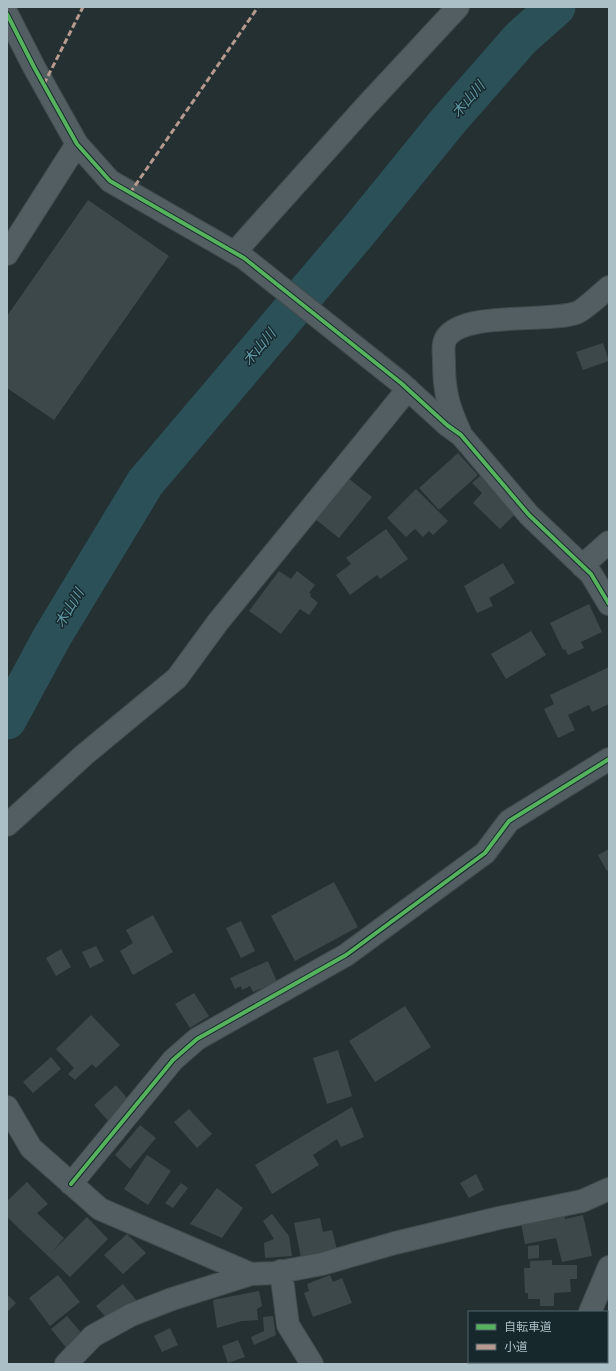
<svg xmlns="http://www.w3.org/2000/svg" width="616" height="1371" viewBox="0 0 616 1371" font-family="Arial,'Noto Sans JP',sans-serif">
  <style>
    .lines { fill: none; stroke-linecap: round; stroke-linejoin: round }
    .river { stroke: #2b5058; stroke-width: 39 }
    .building { fill: #3d484a }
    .minor-casing { stroke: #424b4d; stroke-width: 24 }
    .minor { stroke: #525e61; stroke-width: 22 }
    .quiet { stroke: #b69a8f; stroke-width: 3; stroke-dasharray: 6 3; stroke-linecap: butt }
    .cycleway-casing { stroke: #17282d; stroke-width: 6 }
    .cycleway { stroke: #56b35d; stroke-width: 4 }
    .labels { text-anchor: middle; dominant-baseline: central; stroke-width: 3; stroke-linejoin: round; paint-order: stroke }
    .water-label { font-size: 14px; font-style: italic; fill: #619ba8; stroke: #17282d }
  </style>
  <rect width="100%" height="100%" fill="#243032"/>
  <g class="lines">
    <path class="river" d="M7 720 52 637 145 483 357 233 449 120 521 38 556 7"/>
  </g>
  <path class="building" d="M88 200 169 256 54 420 7 388V316Z
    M603 343 609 361 583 370 576 352Z
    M458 453 478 475 439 510 419 488Z
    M480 476 518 511 500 529 473 503 482 493 472 483Z
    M348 478 372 497 339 538 315 519Z
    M416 489 448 521 433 535 429 531 423 537 415 529 406 537 387 518Z
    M386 529 408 559 380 579 377 575 350 595 336 575 351 564 346 558Z
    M503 563 515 583 489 598 493 606 477 613 464 586Z
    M279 571 291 579 297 571 315 585 309 593 311 594 310 596 318 603 309 615 300 609 281 634 249 611Z
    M589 604 602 632 581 642 584 648 568 655 565 649 563 650 550 623Z
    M531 631 546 655 506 679 491 654Z
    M609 667V704L592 712 589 705 568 715 575 730 558 738 544 709 554 704 550 695Z
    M609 849V870L607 871 598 855Z
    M334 882 358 927 295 961 271 916Z
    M153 915 173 952 133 975 120 951 133 943 126 930Z
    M241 921 255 951 241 958 226 928Z
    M96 946 104 961 90 968 82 952Z
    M61 949 71 967 56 976 46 958Z
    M268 961 277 982 253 992 250 986 242 990 241 986 235 989 230 978Z
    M194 993 209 1016 190 1028 175 1004Z
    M405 1006 431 1047 375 1082 349 1041Z
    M91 1015 120 1045 96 1068 92 1064 75 1080 68 1074 74 1068 56 1049Z
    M338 1050 352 1096 327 1104 313 1058Z
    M51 1057 61 1069 33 1093 23 1082Z
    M116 1085 132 1104 110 1123 94 1105Z
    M352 1107 364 1137 341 1147 337 1139 313 1155 319 1165 272 1194 255 1165 301 1137Z
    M189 1109 212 1134 197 1148 174 1122Z
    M140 1125 156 1138 130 1169 115 1155Z
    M147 1155 171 1171 148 1205 124 1189Z
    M476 1174 484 1190 469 1198 460 1183Z
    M27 1182 48 1204 37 1213 64 1238 52 1252 87 1217 108 1239 70 1277 7 1217V1201Z
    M181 1183 188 1188 173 1208 165 1203Z
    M217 1188 243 1208 222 1238 190 1224Z
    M272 1214 289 1236 292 1256 265 1258 264 1243 274 1239 263 1221Z
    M564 1214 565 1219 583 1215 592 1256 562 1262 556 1238 525 1244 521 1223Z
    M320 1218 323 1232 332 1230 337 1250 301 1258 294 1223Z
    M127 1234 146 1253 123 1274 104 1255Z
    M539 1245V1258L528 1259V1246Z
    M552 1260V1265H577V1279H570L571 1292 554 1293V1306H540V1299H528V1293H525L524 1268H530V1261Z
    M58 1275 80 1302 50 1326 29 1298Z
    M330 1275 333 1282 342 1278 352 1303 313 1317 304 1293 309 1291 307 1284Z
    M123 1284 137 1301 110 1322 96 1306Z
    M259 1291 262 1306 257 1309 258 1320 242 1321 217 1328 213 1300Z
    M7 1294 16 1303 7 1312Z
    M67 1316 84 1336 68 1350 51 1329Z
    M273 1316 276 1335 254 1345 251 1337 264 1331 263 1317Z
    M170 1328 178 1345 162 1352 154 1336Z
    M238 1340 245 1357 228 1363 222 1346Z"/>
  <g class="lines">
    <g class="minor-casing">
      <path id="minor" d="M7 14 34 67 77 144 110 181 244 258 401 383 447 425 461 435 529 515 591 574 609 604
        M235 252 365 107 458 7
        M7 254 77 144
        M460 432C448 406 444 391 444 362 444 355 442 345 446 338 464 311 545 323 576 313 583 311 602 293 609 287
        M582 566 609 542
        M7 825 84 755 177 678 218 622 408 389
        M7 1107 31 1148 100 1209 251 1274
        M71 1184 173 1060 197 1039 346 955 485 853 509 821 609 759
        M281 1271 288 1325 312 1364
        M590 1312 609 1267
        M607 1352H609
        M66 1364 93 1336 131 1315 172 1299 251 1274 274 1273 322 1264 395 1243 499 1218 582 1201 609 1189
        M567 1364 568 1362"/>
    </g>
    <use href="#minor" class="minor"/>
    <path class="quiet" d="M44 84 83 7
      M130 193 258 7"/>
    <g class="cycleway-casing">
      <path id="cycleway" d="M7 14 34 67 77 144 110 181 244 258 401 383 447 425 461 435 529 515 591 574 609 604
        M71 1184 173 1060 197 1039 346 955 485 853 509 821 609 759"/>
    </g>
    <use href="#cycleway" class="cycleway"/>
  </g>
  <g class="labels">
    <g class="water-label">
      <text transform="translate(468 99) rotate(-49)">木山川</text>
      <text transform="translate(259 347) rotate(-50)">木山川</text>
      <text transform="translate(69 608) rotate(-59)">木山川</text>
    </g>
  </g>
  <rect width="616" height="1371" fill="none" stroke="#abbfc6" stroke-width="16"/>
  <rect x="468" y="1311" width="140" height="52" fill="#17282d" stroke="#52646a"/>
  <rect x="476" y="1324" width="20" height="6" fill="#56b35d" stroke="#52646a"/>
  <text x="504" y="1331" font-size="12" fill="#abbfc6">自転車道</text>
  <rect x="476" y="1344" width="20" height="6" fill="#b69a8f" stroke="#52646a"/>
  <text x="504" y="1351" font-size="12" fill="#abbfc6">小道</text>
</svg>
